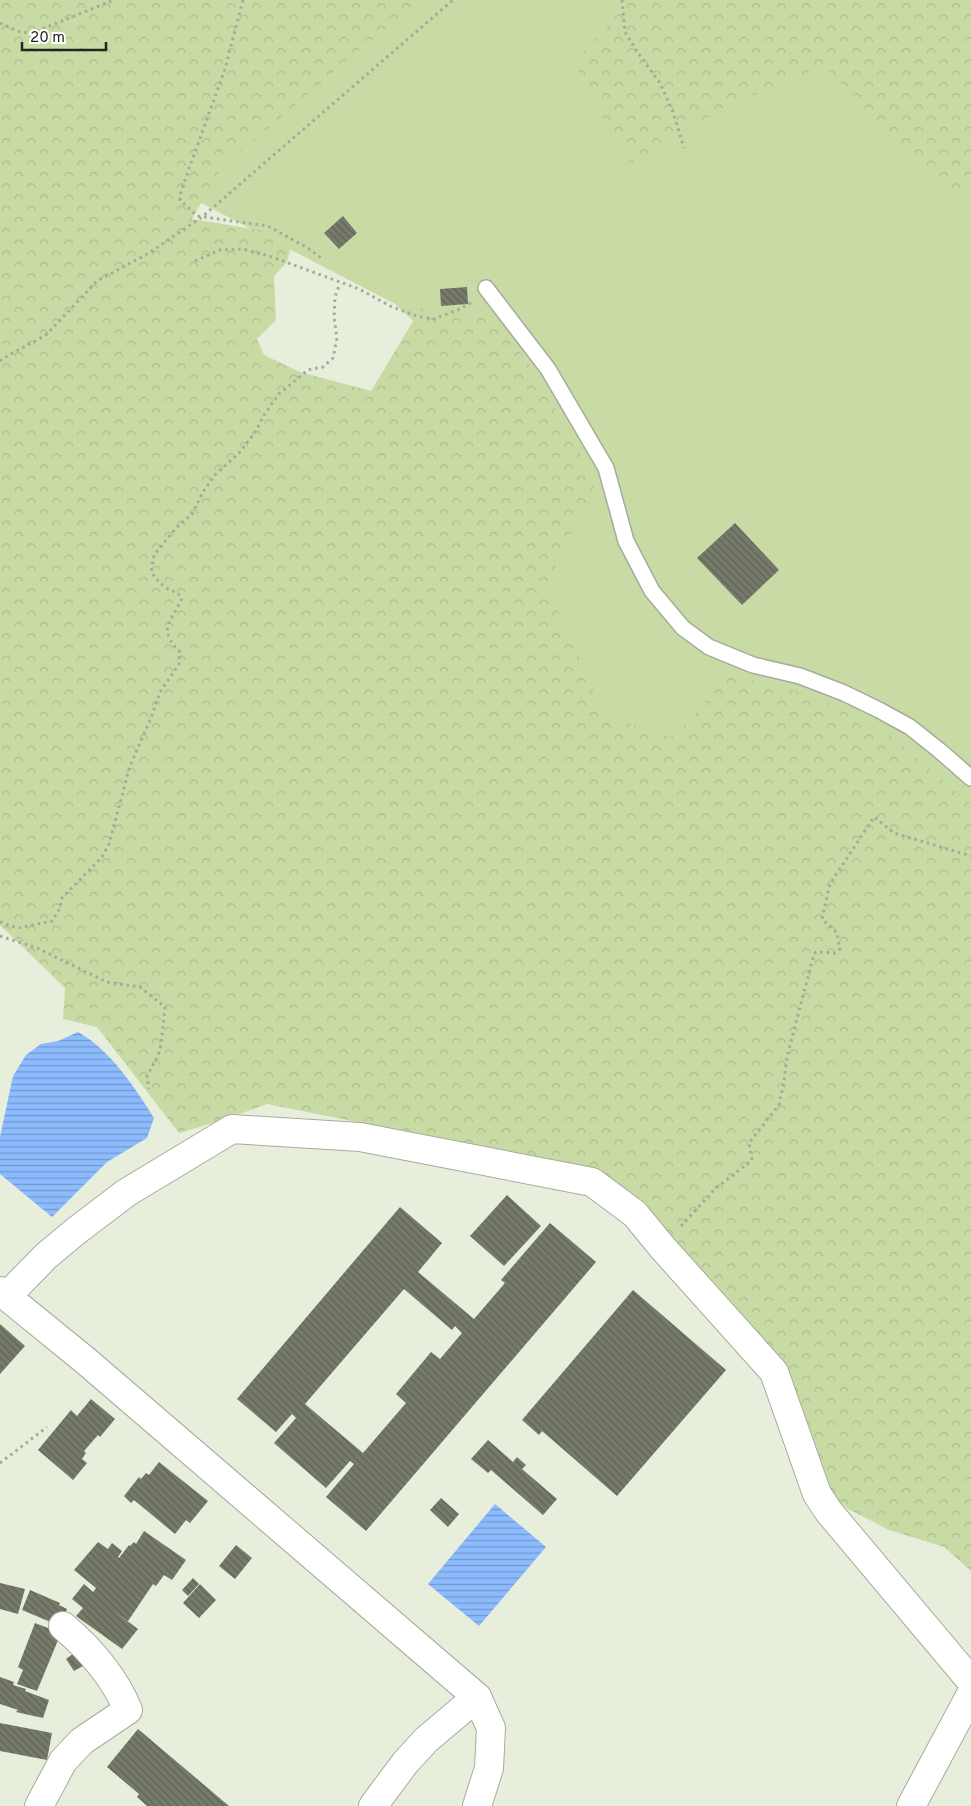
<svg xmlns="http://www.w3.org/2000/svg" width="971" height="1806" viewBox="0 0 971 1806" font-family="Overpass,sans-serif">
  <style>
    .green { fill: #c9dba4 }
    .forest { fill: url(#forest-crowns) }
    .water { fill: url(#water-rules) }
    .building { fill: url(#building-back-hatch); fill-rule: evenodd }
    .lines { fill: none; stroke-linecap: round; stroke-linejoin: round }
    .lane-casing { stroke: #a6ac9b; stroke-width: 18 }
    .street-casing { stroke: #a6ac9b; stroke-width: 30 }
    .secondary-casing { stroke: #a6ac9b; stroke-width: 30 }
    .path { stroke: #a5a99b; stroke-width: 3; stroke-dasharray: 2.5 4; stroke-linecap: butt }
    .lane { stroke: #fff; stroke-width: 15 }
    .street { stroke: #fff; stroke-width: 28 }
    .secondary { stroke: #fff; stroke-width: 28 }
  </style>
  <defs>
    <pattern id="forest-crowns" width="20" height="18" patternUnits="userSpaceOnUse" patternTransform="scale(1.25)"><rect width="20" height="18" fill="#c9dba4"/><path d="M2 6a3 3 0 1 1 6 0M12 15a3 3 0 1 1 6 0" fill="none" stroke="#acbc8d"/></pattern>
    <pattern id="water-rules" width="6" height="5" patternUnits="userSpaceOnUse" patternTransform="scale(1.25)"><rect width="6" height="5" fill="#8cbbfe"/><path d="M0 2.5h6" fill="none" stroke="#7298cd"/></pattern>
    <pattern id="building-back-hatch" width="6" height="6" patternUnits="userSpaceOnUse" patternTransform="scale(1.25)"><rect width="6" height="6" fill="#757a6a"/><path d="M-1 5l2 2M0 0l6 6M5-1l2 2" fill="none" stroke="#606457"/></pattern>
  </defs>
  <rect width="100%" height="100%" fill="#e8eedc"/>
  <path class="green" d="M174 0H897L971 67V1037L618 830 479 383 395 304 138 170Z"/>
  <path class="forest" d="M0 0H419L221 168 192 219 266 231 291 247 287 262 274 276 276 320 257 339 264 355 300 372 371 391 421 308 449 314 486 309 534 370 582 456 595 491 571 534 547 586 604 714 656 734 674 737 729 675 812 695 890 735 971 804V1571L944 1547 889 1530 848 1509 824 1487 786 1372 596 1170 267 1104 226 1119 179 1133 97 1027 63 1019 65 988 0 925Z
    M609 0H971V180L956 195 895 141 824 66 727 106 630 164 601 114 574 62 619 13Z"/>
  <path class="water" d="M78 1032C109 1049 135 1087 154 1118L147 1138 107 1162 52 1217 0 1174V1137L13 1076 26 1055 41 1044 58 1041Z
    M495 1504 546 1547 479 1626 428 1584Z"/>
  <path class="building" d="M343 216 357 233 339 249 324 233Z
    M467 287 468 304 441 306 440 289Z
    M735 523 779 570 742 605 697 558Z
    M507 1195 541 1226 504 1266 470 1236Z
    M400 1207 442 1243 418 1272 474 1319 505 1283 501 1280 550 1223 596 1262 366 1531 326 1497 354 1464 350 1461 326 1488 274 1443 296 1418 292 1414 276 1432 237 1399ZM404 1289 452 1330 455 1326 462 1333 440 1359 431 1352 396 1394 406 1403 363 1453 305 1404Z
    M633 1290 726 1370 617 1496 542 1431 539 1435 522 1420Z
    M0 1324 25 1346 0 1374Z
    M91 1399 115 1419 100 1437 98 1435 84 1451 86 1453 82 1459 87 1463 73 1480 38 1450 71 1410 77 1416Z
    M488 1440 513 1462 517 1457 526 1465 522 1469 557 1499 543 1515 491 1470 488 1473 471 1459Z
    M159 1462 208 1501 190 1523 186 1520 175 1534 134 1500 131 1503 124 1496 139 1477 141 1479 146 1473 149 1475Z
    M441 1498 459 1514 448 1527 430 1510Z
    M144 1531 186 1560 172 1580 164 1575 156 1586 153 1584 128 1621 114 1611 138 1629 122 1649 76 1616 83 1608 72 1599 84 1584 93 1592 96 1588 74 1570 98 1542 108 1549 112 1543 122 1551 118 1557 119 1558 129 1545 130 1546 134 1542 136 1544Z
    M236 1545 252 1558 235 1579 219 1566Z
    M193 1578 199 1584 188 1596 182 1590Z
    M0 1583 25 1589 18 1614 0 1609Z
    M200 1584 216 1600 199 1618 183 1603Z
    M30 1590 60 1603 59 1605 67 1609 60 1626 22 1610Z
    M35 1623 61 1633 37 1691 17 1684 23 1670 18 1667Z
    M74 1653 83 1666 74 1671 66 1659Z
    M0 1677 14 1682 13 1685 26 1689 25 1691 49 1700 43 1718 16 1712 18 1710 0 1704Z
    M0 1723 52 1733 47 1760 0 1751Z
    M138 1729 229 1806H147L137 1797 139 1794 107 1767Z"/>
  <g class="lines">
    <g class="lane-casing">
      <path id="lane" d="M486 288 548 369 606 468 626 541 652 591 683 628 709 647 753 665 800 676 844 693 879 710 910 727 940 751 971 778"/>
    </g>
    <g class="street-casing">
      <path id="street" d="M7 1296 46 1256 76 1231 126 1193 232 1129 360 1137 592 1182 635 1214 662 1247 774 1372 817 1494 829 1512 971 1681
        M39 1806 63 1761 82 1741 128 1710C114 1676 90 1649 63 1626
        M373 1806 405 1763 426 1740 477 1697
        M911 1806 971 1694"/>
    </g>
    <g class="secondary-casing">
      <path id="secondary" d="M0 1291 86 1361 477 1697 491 1728 489 1768 477 1806"/>
    </g>
    <path class="path" d="M243 0 225 69 181 191 180 200 197 216 268 226 306 247 323 259
      M622 0 625 32 638 53 660 83 673 112 684 148
      M0 23 20 32 32 33 114 0
      M195 261 220 250 243 249 272 257 359 289 392 307 420 317 434 319 460 309 472 302
      M0 361C15 350 32 344 47 334L97 281 149 253 202 217 453 0
      M0 922 18 928 52 921 60 908 62 898 102 857 109 844 130 766 151 718 160 692 179 664 180 652C156 628 172 622 182 598 177 591 172 592 165 587 159 583 156 578 151 572L154 555 176 528 192 514 203 492 215 475 239 453 256 431 264 415 279 394 308 370 323 367 333 358 337 338 334 317 335 297 340 283
      M0 936 37 948 107 982 140 987 165 1007 161 1045 158 1056 147 1076 149 1089
      M681 1226 715 1189 752 1160 749 1143 779 1105 784 1081 787 1057 814 954 816 952 835 953 840 949 837 933 822 919 830 884 874 817 894 833 971 856
      M0 1463 47 1427"/>
    <use href="#lane" class="lane"/>
    <use href="#street" class="street"/>
    <use href="#secondary" class="secondary"/>
  </g>
  <path d="M22 42v8h84v-8" fill="none" stroke="#23251e" stroke-width="2.5"/>
  <text x="30" y="42" font-size="15" fill="#23251e" stroke="#ffffff" stroke-width="4" paint-order="stroke">20 m</text>
</svg>
